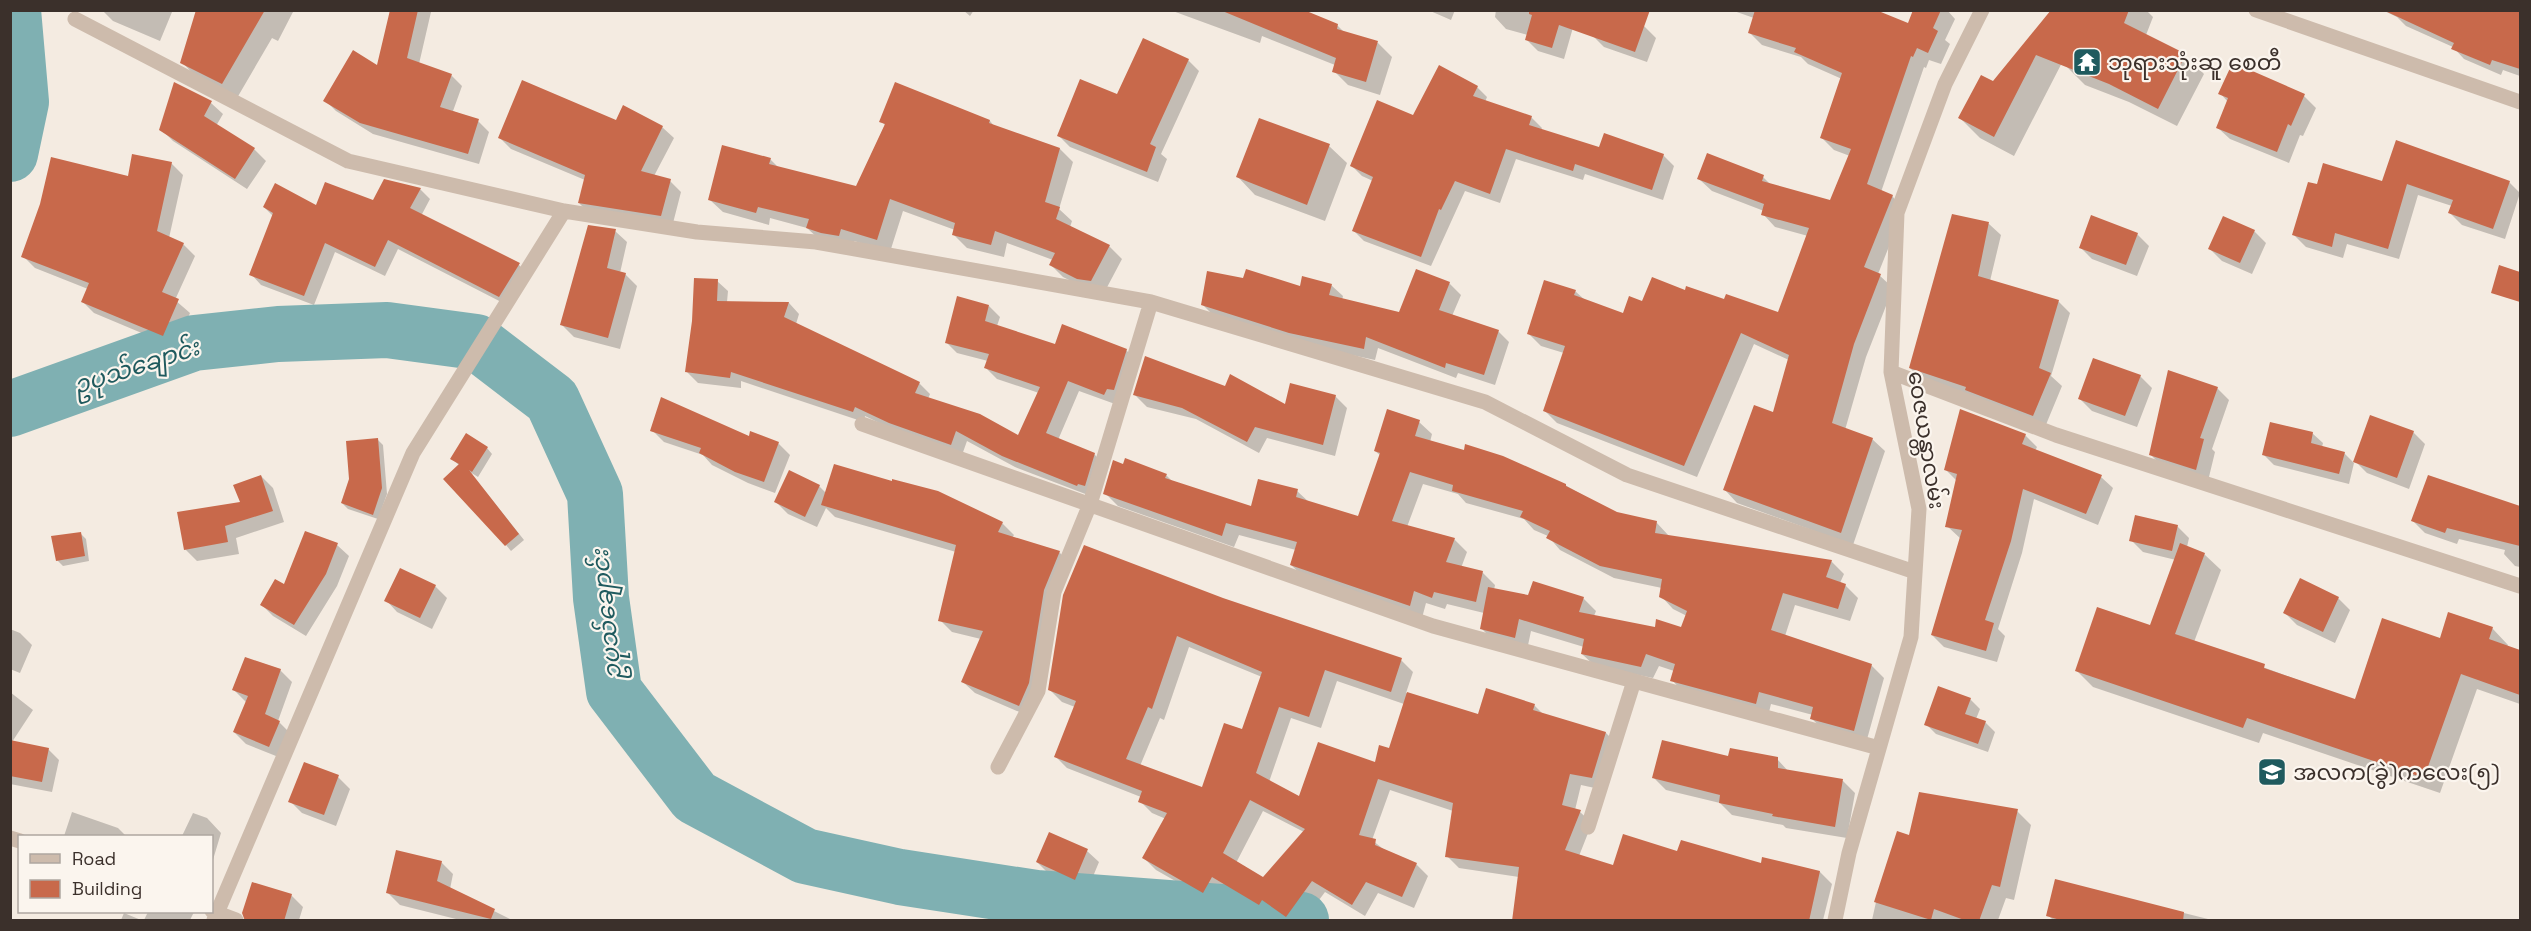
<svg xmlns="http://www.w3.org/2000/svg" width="2531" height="931" viewBox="0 0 2531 931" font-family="'Space Grotesk','Noto Sans Myanmar',sans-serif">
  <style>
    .shadow { fill: #0003; fill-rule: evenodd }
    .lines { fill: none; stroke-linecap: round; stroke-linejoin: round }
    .river { stroke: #7fb0b2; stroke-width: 56 }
    .building { fill: #c8694b; fill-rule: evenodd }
    .minor { stroke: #cdbbac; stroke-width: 15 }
    .labels { text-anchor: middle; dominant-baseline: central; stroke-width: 4.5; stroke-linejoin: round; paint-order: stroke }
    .poi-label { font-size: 22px; fill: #3b302b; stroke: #fbf5ee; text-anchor: start }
    .street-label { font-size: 22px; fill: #3b302b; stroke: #fbf5ee }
    .water-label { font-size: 24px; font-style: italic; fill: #1f5a5e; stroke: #fbf5ee }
  </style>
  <rect width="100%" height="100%" fill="#f4ebe1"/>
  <path class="shadow" d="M102 10H170L172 12 160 41 113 21Z
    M201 10H294L278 41 272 38 237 98 196 77 182 62Z
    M392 10 431 12 419 64 451 75 462 86 453 111 478 121 489 132 479 164 373 134 336 111 325 100 378 67Z
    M963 10H974L970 16Z
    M1170 10H1300L1338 26 1345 33 1378 43 1392 57 1380 95 1348 85 1334 71 1335 65 1262 36 1260 43Z
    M1428 10H1455L1451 20Z
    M1496 10H1558L1574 24 1564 59 1538 51 1526 39 1528 35 1506 29 1495 17Z
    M1731 10H1872L1908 25 1915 10H1947L1955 19 1945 40 1950 44 1941 64 1929 60 1926 68 1924 67 1881 192 1892 196 1904 209 1878 274 1893 288 1866 357 1845 430 1872 439 1885 451 1853 545 1737 503 1725 490 1774 414 1789 360 1754 344 1697 477 1557 423 1545 411 1564 353 1541 346 1529 334 1575 291 1586 301 1624 315 1642 303 1686 292 1779 314 1808 236 1775 227 1763 214 1764 211 1712 191 1699 179 1763 177 1771 185 1831 202 1850 156 1834 150 1822 138 1842 79 1808 64 1801 57 1762 45 1750 33 1754 18Z
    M2053 10H2146L2153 17 2146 35 2185 55 2204 74 2177 126 2129 102 2085 85 2066 66Z
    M2382 10H2520V76L2503 70 2501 75 2464 59 2453 47 2406 26 2397 17Z
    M1644 26 1656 38 1647 62 1604 47 1592 35Z
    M2040 26 2068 51 2014 156 1980 138 1960 118 1993 83Z
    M1188 60 1199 71 1161 154 1167 159 1158 182 1070 147 1059 136 1118 96Z
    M175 84 211 103 223 114 216 126 254 149 266 161 247 189 173 141 161 129Z
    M1477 87 1487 97 1485 102 1531 117 1542 128 1541 130 1600 149 1663 155 1674 166 1663 200 1585 174 1583 180 1516 159 1500 203 1465 191 1431 266 1364 241 1354 231 1373 181 1362 176 1352 166 1414 117Z
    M2220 93 2304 96 2316 108 2303 136 2300 135 2289 163 2230 139 2218 128 2228 102Z
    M881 121H990L995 127 1060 149 1073 162 1059 209 1072 221 1070 227 1109 246 1122 259 1104 293 1091 291 1063 277 1051 265 1053 260 1007 243 1004 257 967 248 954 235 955 230 903 211 890 252 854 241 851 248 821 241 807 228 770 218 769 225 723 212 710 200 770 159 779 168 856 188 885 125Z
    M662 127 674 138 654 176 670 181 681 192 672 227 590 214 579 203 585 180 511 149 500 138Z
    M1329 146 1347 163 1325 221 1255 195 1238 177Z
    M171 163 183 175 169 238 183 244 195 256 175 300 190 313 175 347 94 313 82 301 88 289 35 268 23 256Z
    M385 181 420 189 430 199 421 216 519 265 529 275 509 306 398 249 385 276 335 252 314 305 261 285 251 274 273 216 264 207H317L374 201Z
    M2509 182 2520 193 2505 239 2462 225 2450 213 2452 206 2418 195 2399 259 2347 244 2343 258 2306 247 2294 235 2318 186 2383 183Z
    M1953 216 1989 224 2001 235 1990 281 2058 301 2070 313 2051 376 2062 386 2045 427 1922 380 1910 368Z
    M615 231 627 242 620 273 625 274 637 286 620 349 574 337 562 325Z
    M2254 231 2266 243 2252 274 2222 261 2210 249Z
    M2137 234 2149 246 2137 276 2092 259 2081 248Z
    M717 281 728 291 727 302 789 303 799 314 796 324 919 383 930 394 928 399 1019 437 1039 393 997 379 986 368 988 361 957 353 946 342 989 306 1000 317 997 326 1056 346 1126 350 1137 361 1115 404 1079 391 1058 440 1094 454 1105 465 1088 495 1015 467 967 441 962 455 902 434 865 416 864 422 741 381V388L698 383 687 372Z
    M1449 283 1461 295 1452 316 1498 331 1509 342 1495 385 1458 373 1456 378 1378 348 1375 360 1301 344 1214 316 1202 304 1301 288 1331 285 1343 296 1342 300 1400 314Z
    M2140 376 2152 388 2137 427 2092 411 2080 399Z
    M1226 388 1286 407 1335 396 1347 408 1335 456 1267 438 1259 453 1196 419 1147 407 1135 395Z
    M2217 388 2229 400 2212 449 2215 452 2208 481 2162 466 2150 454Z
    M1419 422 1432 434 1430 442 1565 485 1616 514 1656 522 1669 536 1831 561 1844 574 1840 583 1845 585 1858 598 1850 621 1795 605 1785 636 1871 665 1884 678 1866 743 1825 731 1812 719 1813 715 1771 704 1768 716 1684 693 1672 680 1674 671 1659 666 1653 678 1595 666 1582 654 1584 647 1531 631 1527 650 1494 641 1481 628 1484 613 1447 604 1445 609 1426 603 1422 618 1304 577 1291 565 1296 550 1239 535 1234 547 1118 506 1105 493 1166 475 1174 483 1252 508 1297 491 1310 503 1358 518 1381 456 1375 451ZM1423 484 1458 494 1466 503 1524 519 1534 530 1548 536 1560 550 1614 578 1662 588 1661 596 1673 609 1687 616 1682 628H1656L1594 616 1596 611 1583 598 1529 597 1494 590 1495 585 1482 572 1461 568 1467 552 1454 539 1407 527Z
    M652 430 750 438 778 443 790 455 775 493 748 483 712 465 703 455 664 442Z
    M2413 432 2425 444 2409 489 2367 473 2355 461Z
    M2312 433 2323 443 2322 447 2344 453 2354 463 2349 484 2274 465 2264 455Z
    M2025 435 2037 447 2035 451 2101 477 2113 488 2098 525 2034 499 2022 553 1998 629 2005 636 1997 662 1944 647 1932 635 1961 539 1947 526 1957 481 1946 470Z
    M378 440 383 445 387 494 378 519 348 509 342 503Z
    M487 448 492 454 478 477 470 472 524 540 511 551 506 545 460 466 452 459Z
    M261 476 273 488 284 522 236 538 239 554 197 561 185 549 242 503Z
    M2429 477 2520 508V567L2515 566 2504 554 2505 550 2459 539 2457 544 2425 533 2413 521Z
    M819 486 826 493 1002 523 1014 535 1012 538 1059 552 1071 564 1056 603 1031 717 975 693 963 682 981 639 952 632 940 620 956 552 835 517 826 508 817 527 788 514 776 502Z
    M2177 526 2189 538 2187 547 2204 554 2221 570 2194 642 2356 701 2441 640 2492 628 2508 645 2507 647 2520 651V704L2477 689 2440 793 2263 733 2259 743 2093 687 2077 671 2151 627 2176 560 2143 552 2131 540Z
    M80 533 86 539 89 561 63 566 57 560Z
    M337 545 349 556 337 586 306 636 273 616 261 604Z
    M435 586 447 598 432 629 397 612 386 600Z
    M2338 598 2350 610 2335 643 2297 625 2285 613Z
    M1223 599 1401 660 1413 672 1406 693 1479 716 1534 705 1544 715 1606 733 1618 745 1604 790 1581 785 1575 810 1580 812 1592 823 1579 856 1614 867 1678 853 1820 872 1832 884 1823 920H1513L1519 877 1459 868 1447 856 1453 811 1390 790 1372 840 1387 852 1416 864 1428 876 1414 908 1378 893 1365 916 1325 892 1304 920H1289L1275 910 1272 916 1225 888 1216 904 1156 870 1144 858 1166 819 1152 813 1140 801 1141 797 1067 768 1055 756 1075 707 1062 702 1050 690ZM1189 647 1262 677 1243 731 1202 789 1140 766 1160 718 1164 720ZM1337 681 1404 704 1390 750 1376 763 1300 798 1269 782 1291 718 1321 728ZM1263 811 1304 832 1264 879 1236 863Z
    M10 629 20 633 32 645 20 673 10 669Z
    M280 670 292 682 278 721 291 734 281 758 246 744 234 732 246 702 234 690Z
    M10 692 33 710 12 742 48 749 59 760 52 792 10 784Z
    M1970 699 1980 709 1976 719 1985 722 1995 732 1988 752 1936 734 1926 724Z
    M1729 758 1777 759 1789 772 1843 781 1855 793 1847 838 1786 828 1783 825 1732 815 1720 803 1666 790 1654 778Z
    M305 764 338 777 350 789 336 826 302 813 290 801Z
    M2017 811 2031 825 2014 900 2006 898 1998 920H1872L1876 902 1910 837Z
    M72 812 118 828 126 836H64Z
    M193 813 207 818 221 833 212 863V836H182Z
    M1049 834 1087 851 1099 862 1087 891 1049 874 1037 862Z
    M441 862 453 874 450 889 512 920H460L400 905 388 893Z
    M2056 881 2212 920H2053L2048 915Z
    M291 895 303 907 299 920H249Z
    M148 912H194L190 920H144Z
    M124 913 141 920H121Z"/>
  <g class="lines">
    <path class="river" d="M10 154 21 102 13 10
      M10 409 194 343 278 334 387 330 476 342 552 400 595 494 601 598 614 691 695 797 805 856 900 877 1036 898 1286 917 1301 920"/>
  </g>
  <path class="building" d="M196 10H265L222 84 180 63Z
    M390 10H418L407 58 452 74 440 107 479 119 468 154 360 123 323 101 353 50 377 65Z
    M1220 10H1304L1338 24 1337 29 1378 41 1366 82 1332 72 1336 58Z
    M1529 10H1650L1635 52 1559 25 1552 48 1525 40 1532 15 1529 14Z
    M1755 10H1876L1908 23 1913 10H1941L1933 28 1938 31 1928 53 1917 48 1913 57 1911 56 1867 184 1893 195 1864 267 1881 274 1854 344 1832 423 1873 438 1841 533 1723 490 1754 405 1773 412 1789 355 1741 333 1684 466 1543 411 1565 346 1527 334 1544 280 1576 290 1574 295 1623 313 1629 296 1642 301 1652 277 1685 290 1686 286 1724 299 1726 294 1778 312 1809 228 1761 215 1764 204 1697 179 1707 153 1764 175 1762 181 1830 200 1851 149 1820 138 1842 73 1794 52 1796 48 1748 33Z
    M2051 10H2129L2124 23 2186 54 2158 109 2109 84 2036 55 1994 137 1958 118 1981 75 1993 81Z
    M2383 10H2520V69L2492 60 2490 65 2451 49 2454 43Z
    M1143 38 1189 59 1150 144 1156 147 1147 172 1057 136 1080 79 1117 94Z
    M1439 65 1478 86 1473 96 1532 116 1529 125 1599 147 1604 133 1664 154 1652 190 1575 164 1573 171 1506 149 1490 194 1455 181 1441 210 1439 209 1421 257 1352 231 1373 177 1350 166 1377 100 1413 115Z
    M2231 66H2241L2305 94 2291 126 2288 124 2277 152 2216 128 2228 98 2218 94Z
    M522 80 616 120 623 105 663 126 641 171 671 179 661 216 578 203 585 175 498 138Z
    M174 82 212 101 204 116 255 148 235 179 159 130Z
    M895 82 990 120 989 123 1060 148 1045 202 1060 207 1056 219 1110 245 1091 281 1077 279 1049 265 1055 253 995 231 991 245 952 235 955 223 890 199 877 240 841 229 839 236 821 233 806 228 809 219 758 207 756 213 708 200 722 145 771 158 769 164 856 186 885 124 879 122Z
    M1259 118 1330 144 1307 205 1236 177Z
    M2396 140 2510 181 2493 229 2448 213 2453 200 2407 184 2388 249 2335 233 2332 247 2292 235 2308 182 2317 184 2323 163 2382 181Z
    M132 154 172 162 157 231 184 243 162 292 179 299 163 336 81 302 89 283 21 257 40 204 51 157 128 176Z
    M384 179 421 188 410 208 520 263 499 297 388 240 375 267 325 243 304 296 249 275 273 213 263 207 275 183 316 205 325 182 373 200Z
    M1952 214 1989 222 1978 276 2059 300 2039 368 2051 373 2033 416 1965 390 1966 387 1909 368Z
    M2091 215 2138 233 2126 265 2079 248Z
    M2223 216 2255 230 2240 263 2208 249Z
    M588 225 616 229 607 268 626 273 608 338 560 325Z
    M2499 265 2520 272V302L2491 293Z
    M1246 269 1300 286 1302 276 1332 284 1329 295 1399 312 1416 269 1450 282 1439 310 1499 330 1484 375 1446 363 1445 368 1366 337 1364 349 1289 333 1201 305 1207 271 1243 278Z
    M694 278 718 279 717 301 789 302 784 317 920 382 915 393 980 414 1018 435 1040 387 984 368 989 354 945 343 957 296 989 305 985 321 1055 344 1062 324 1127 349 1114 390 1107 389 1104 395 1068 381 1046 433 1095 453 1085 486 1078 484 1077 486 1002 456 956 431 951 445 889 423 855 407 853 412 731 372 730 378 685 372 692 321Z
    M1145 356 1225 386 1230 374 1285 404 1290 383 1336 395 1323 445 1255 427 1247 442 1182 408 1133 395Z
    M2093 358 2141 375 2125 416 2078 399Z
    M2168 370 2218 387 2200 438 2204 439 2196 470 2149 455Z
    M661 397 749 436 750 431 779 442 764 482 735 472 699 453 701 448 650 431Z
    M1387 409 1420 420 1415 436 1464 450 1465 444 1503 456 1566 484V486L1617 512 1657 521 1655 533 1832 560 1826 577 1846 584 1838 609 1783 593 1771 630 1872 664 1854 731 1810 719 1813 707 1759 692 1756 704 1670 681 1675 664 1646 654 1641 667 1581 654 1584 639 1519 619 1515 638 1480 629 1488 587 1528 595 1533 581 1584 597 1579 612 1655 627 1656 619 1681 627 1687 611 1659 597 1662 579 1600 566 1546 538 1550 531 1520 517 1523 511 1452 491 1453 485 1410 472 1392 521 1455 538 1446 562 1483 571 1476 602 1434 592 1432 598 1414 591 1410 606 1290 565 1297 542 1226 523 1222 536 1103 494 1113 460 1123 464 1125 458 1167 474 1165 478 1251 506 1258 479 1298 489 1296 497 1358 516 1380 453 1374 451Z
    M1960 409 2026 434 2022 444 2102 475 2086 514 2023 489 2011 541 1985 620 1994 623 1986 651 1931 635 1962 530 1945 527 1957 474 1944 470Z
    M2370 415 2414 431 2397 478 2353 462Z
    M2270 422 2313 432 2311 443 2345 452 2339 474 2262 455Z
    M466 433 488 447 472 472 469 470 519 534 505 546 443 479 459 464 450 459Z
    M378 438 382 488 373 515 341 503 349 479 346 441Z
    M834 464 892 481V479L938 491 1003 522 998 532 1060 551 1044 590 1029 683 1019 706 961 682 983 631 938 621 956 545 821 505Z
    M789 470 820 485 805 517 774 502Z
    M261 475 273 511 225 526 228 542 184 550 177 512 240 502 233 485Z
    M2428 475 2520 506V546L2447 528 2445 533 2411 521Z
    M2135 515 2178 525 2172 551 2129 541Z
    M305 531 338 543 326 574 294 625 260 605 275 579 284 584Z
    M81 532 85 556 56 561 51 536Z
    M2180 543 2205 553 2175 634 2265 664 2264 668 2355 699 2382 618 2440 638 2448 612 2493 627 2489 639 2520 650V695L2461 674 2424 778 2247 718 2243 728 2075 671 2097 607 2150 625Z
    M1084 545 1223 598 1402 658 1391 692 1325 670 1309 717 1279 707 1256 773 1299 796 1318 742 1375 762 1379 745 1389 748 1407 692 1478 714 1486 688 1535 704 1533 710 1606 732 1592 778 1570 774 1562 805 1581 810 1565 850 1613 865 1623 834 1677 851 1681 840 1761 863 1762 857 1820 871 1809 921H1512L1519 867 1445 857 1453 803 1378 779 1359 835 1376 839 1375 845 1417 863 1402 897 1366 882 1352 905 1312 881 1286 917 1262 900 1259 905 1212 877 1203 893 1142 858 1167 813 1138 802 1142 791 1054 757 1076 701 1048 690 1063 595ZM1177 636 1262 672 1242 729 1224 723 1202 787 1126 759 1148 707 1152 709ZM1250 800 1305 829 1263 877 1223 853Z
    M400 568 436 585 420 618 384 601Z
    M2300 578 2339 597 2323 632 2283 613Z
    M245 657 281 669 265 714 280 721 269 747 233 732 248 696 232 690Z
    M1938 686 1971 698 1965 714 1986 721 1978 744 1924 725Z
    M10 740 49 748 42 782 10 776Z
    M1662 740 1728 756 1730 748 1778 757V768L1843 779 1835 827 1772 816 1773 814 1719 803 1720 795 1652 778Z
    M304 762 339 775 324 815 288 802Z
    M1919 792 2018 809 2000 887 1992 885 1979 921H1967L1934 909 1931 920 1874 902 1897 831 1909 835Z
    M1049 832 1088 849 1075 880 1036 862Z
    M396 850 442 861 437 881 495 909 491 919 386 893Z
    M2055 879 2184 912 2183 921H2064L2046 916Z
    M252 882 292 894 284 921H245L242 913Z"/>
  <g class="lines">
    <path class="minor" d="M2256 10 2520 102
      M75 19 348 161 564 211 697 232 816 242 1151 302 1485 402 1627 475 1915 572
      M1891 372 2056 435 2520 586
      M862 424 1433 626 1879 748
      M998 767 1038 691 1054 592 1090 504 1151 302
      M1588 827 1634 681
      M10 838 20 841
      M212 911 236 920
      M214 920 413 453 564 211
      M1835 920 1849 853 1911 637 1919 509 1891 372 1897 213 1945 84 1982 10"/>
  </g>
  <defs>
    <g id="temple-square" transform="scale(1.5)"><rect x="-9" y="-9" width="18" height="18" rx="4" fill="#1f5a5e" stroke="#fbf5ee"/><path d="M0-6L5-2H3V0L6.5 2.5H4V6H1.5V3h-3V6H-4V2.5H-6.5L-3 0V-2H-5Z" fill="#fff"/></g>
    <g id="school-square" transform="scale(1.5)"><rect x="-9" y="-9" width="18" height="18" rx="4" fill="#1f5a5e" stroke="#fbf5ee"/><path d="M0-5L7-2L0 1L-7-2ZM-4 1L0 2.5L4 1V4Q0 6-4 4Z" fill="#fff"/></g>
  </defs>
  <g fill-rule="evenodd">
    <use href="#temple-square" x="2087" y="62"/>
    <use href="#school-square" x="2272" y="772"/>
  </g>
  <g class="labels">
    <g class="poi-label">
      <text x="2108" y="62">ဘုရားသုံးဆူ စေတီ</text>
      <text x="2293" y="772">အလက(ခွဲ)ကလေး(၅)</text>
    </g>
    <g class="street-label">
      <text transform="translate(1927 440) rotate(81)">ဝေဇယန္တာလမ်း</text>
    </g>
    <g class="water-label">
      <text transform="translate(136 366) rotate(-18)">ဥပုသ်ချောင်း</text>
      <text transform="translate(606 615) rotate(-96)">ဥပုသ်ချောင်း</text>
    </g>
  </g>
  <rect width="2531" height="931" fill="none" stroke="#3b302b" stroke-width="24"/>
  <rect x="18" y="835" width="195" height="78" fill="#fbf5ee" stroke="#aea6a0" stroke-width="1.5"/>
  <rect x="30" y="854" width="30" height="9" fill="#cdbbac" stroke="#aea6a0" stroke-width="1.5"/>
  <text x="72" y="865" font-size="18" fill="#3b302b">Road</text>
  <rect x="30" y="880" width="30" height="18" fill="#c8694b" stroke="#aea6a0" stroke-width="1.5"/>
  <text x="72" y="895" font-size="18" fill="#3b302b">Building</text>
</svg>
